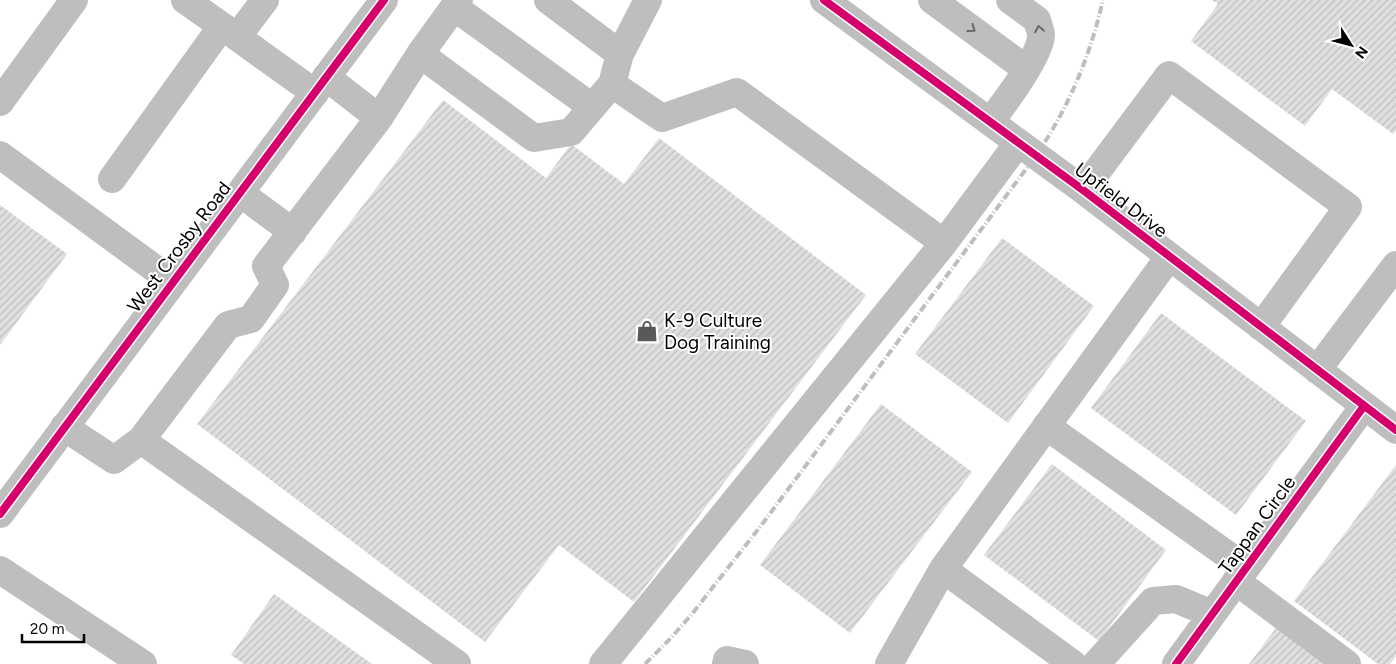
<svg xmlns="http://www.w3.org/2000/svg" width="1396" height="664" viewBox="0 0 1396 664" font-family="Figtree,sans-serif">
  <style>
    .building { fill: url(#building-hatch) }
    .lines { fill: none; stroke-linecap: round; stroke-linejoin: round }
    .minor { stroke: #bebebe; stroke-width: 28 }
    .rail { stroke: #bebebe; stroke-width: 4; stroke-dasharray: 8 2.5 1 2.5; stroke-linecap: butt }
    .cycleway-casing { stroke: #fff; stroke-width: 11 }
    .cycleway { stroke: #d6006c; stroke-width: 8 }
    .oneway { stroke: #686868 }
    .labels { text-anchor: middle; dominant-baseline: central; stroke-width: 4; stroke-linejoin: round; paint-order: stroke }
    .street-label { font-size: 19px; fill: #000; stroke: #fff }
    .poi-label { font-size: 19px; fill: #000; stroke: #fff; text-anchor: start }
  </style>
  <defs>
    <pattern id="building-hatch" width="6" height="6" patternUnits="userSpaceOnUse" patternTransform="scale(1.25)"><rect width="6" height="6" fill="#dfdfdf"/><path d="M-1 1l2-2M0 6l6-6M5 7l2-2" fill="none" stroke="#bebebe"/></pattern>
  </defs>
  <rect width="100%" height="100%" fill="#fff"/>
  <path class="building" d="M1212 0H1396V130L1393 134 1332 89 1305 126 1191 41 1218 4Z
    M443 100 546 178 571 144 624 184 659 138 866 295 634 602 559 545 485 642 197 424Z
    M0 205 67 254 0 345Z
    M1002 238 1094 306 1008 423 915 354Z
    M1161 313 1306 421 1236 515 1091 408Z
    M881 404 972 472 850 633 760 565Z
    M1052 464 1166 550 1099 641 984 555Z
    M1396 465V656L1390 664H1378L1294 601Z
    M274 594 372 664H244L231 655Z
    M1282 620 1340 664H1249Z"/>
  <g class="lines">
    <path class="minor" d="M185 0 236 36
      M265 0 237 37 315 93
      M459 0 454 7 592 107
      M548 0 620 54
      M824 0 1083 190 1396 430
      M932 0 1026 69
      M420 54 454 7
      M326 77 379 118
      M612 84 620 54 648 0
      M0 102 74 0
      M990 122C1003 105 1041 55 1041 35 1041 31 1038 25 1037 20L1010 0
      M0 155 173 282
      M112 179 222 26
      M1083 190 1169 75 1348 207 1261 327
      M240 193 293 232
      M944 243 1018 143
      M1317 370 1396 265
      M1046 426 1246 568
      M64 427 114 460 141 440 228 325 251 319 275 285 266 266 379 118 420 54 534 138 571 132 612 84 662 118 737 92 944 243 603 664
      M141 440 457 664
      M0 514 384 0
      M943 569 1073 664
      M0 570 143 664
      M1236 581 1347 664
      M726 664 727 660 745 664
      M889 664 943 569 1169 257
      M1096 664 1153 601 1176 599 1212 614
      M1176 664 1364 406"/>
    <path class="rail" d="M645 664 669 640 692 614 763 523 1035 157C1068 109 1090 57 1103 0"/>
    <g class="cycleway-casing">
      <path id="cycleway" d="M824 0 1083 190 1396 430
        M0 514 384 0
        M1176 664 1364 406"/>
    </g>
    <use href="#cycleway" class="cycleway"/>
  </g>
  <defs><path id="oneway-chevron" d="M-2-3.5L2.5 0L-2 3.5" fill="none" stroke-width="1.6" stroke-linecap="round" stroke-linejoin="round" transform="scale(1.25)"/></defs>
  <g class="oneway">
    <use href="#oneway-chevron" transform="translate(972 29) rotate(36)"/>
    <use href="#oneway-chevron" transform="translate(1039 29) rotate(-101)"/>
  </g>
  <defs>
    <g id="shop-bare" transform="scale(1.725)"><path d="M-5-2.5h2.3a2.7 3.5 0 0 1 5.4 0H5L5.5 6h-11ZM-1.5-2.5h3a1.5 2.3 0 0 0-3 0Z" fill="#595959" stroke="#fff" stroke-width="2.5" paint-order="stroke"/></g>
  </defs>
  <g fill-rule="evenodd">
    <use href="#shop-bare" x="647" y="331"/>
  </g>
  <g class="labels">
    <g class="street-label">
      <text transform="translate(1121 200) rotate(37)">Upfield Drive</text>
      <text transform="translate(179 247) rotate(-53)">West Crosby Road</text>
      <text transform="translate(1257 525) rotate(-54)">Tappan Circle</text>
    </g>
    <g class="poi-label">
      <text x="664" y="320">K-9 Culture<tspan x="664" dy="22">Dog Training</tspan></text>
    </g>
  </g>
  <g transform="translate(1351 45) rotate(126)" stroke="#ffffff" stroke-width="4" paint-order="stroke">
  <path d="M0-4L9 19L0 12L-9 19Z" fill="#000000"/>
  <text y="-8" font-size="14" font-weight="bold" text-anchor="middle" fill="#000000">N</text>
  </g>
  <path d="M22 634v8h62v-8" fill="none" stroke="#000000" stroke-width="2.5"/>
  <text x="30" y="634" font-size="15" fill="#000000" stroke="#ffffff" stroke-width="4" paint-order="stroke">20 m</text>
</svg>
